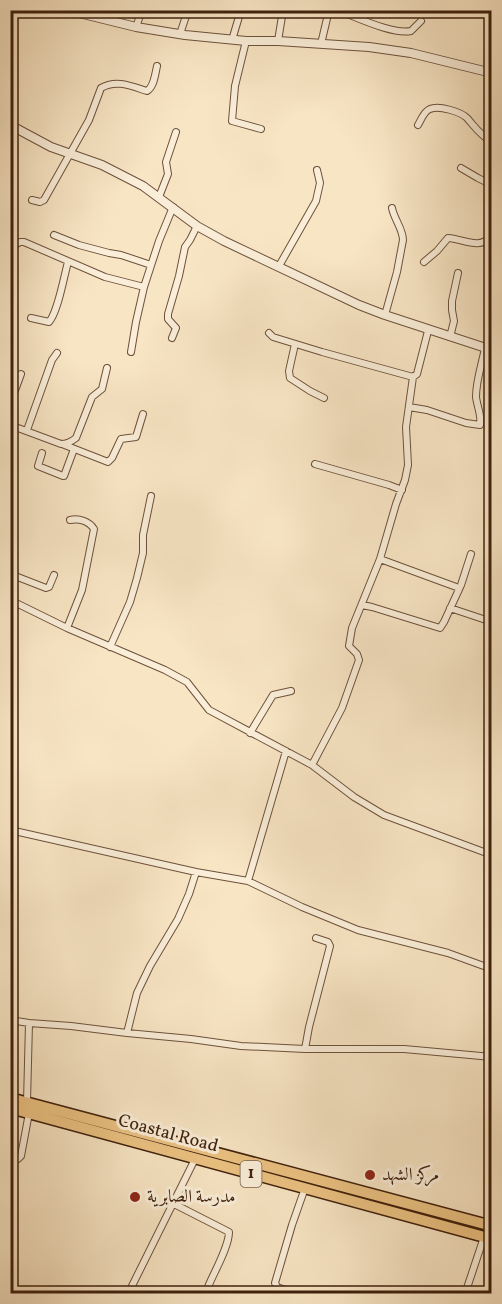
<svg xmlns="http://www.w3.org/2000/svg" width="502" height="1304" viewBox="0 0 502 1304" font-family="Vollkorn,Amiri,serif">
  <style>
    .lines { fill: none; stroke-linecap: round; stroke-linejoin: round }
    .minor-casing { stroke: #6d513b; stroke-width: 8 }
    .tertiary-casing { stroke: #6d513b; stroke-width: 10 }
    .trunk-casing { stroke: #3f200d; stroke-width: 13 }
    .minor { stroke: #faeed9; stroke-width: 6 }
    .tertiary { stroke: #faeed9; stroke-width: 8 }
    .trunk { stroke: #ecc282; stroke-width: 10 }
    .poi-dot { fill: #8f2418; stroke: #faeed9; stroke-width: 2 }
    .labels { text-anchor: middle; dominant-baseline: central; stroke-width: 6; stroke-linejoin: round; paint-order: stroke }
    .shield { fill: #faeed9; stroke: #775e4a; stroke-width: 1.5 }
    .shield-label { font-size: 16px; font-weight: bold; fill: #3f200d }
    .street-label { font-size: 18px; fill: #3f200d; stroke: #faeed9 }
    .poi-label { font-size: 18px; fill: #3f200d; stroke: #faeed9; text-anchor: start }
  </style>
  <rect width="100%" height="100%" fill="#f8e5c4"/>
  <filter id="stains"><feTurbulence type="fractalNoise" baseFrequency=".00333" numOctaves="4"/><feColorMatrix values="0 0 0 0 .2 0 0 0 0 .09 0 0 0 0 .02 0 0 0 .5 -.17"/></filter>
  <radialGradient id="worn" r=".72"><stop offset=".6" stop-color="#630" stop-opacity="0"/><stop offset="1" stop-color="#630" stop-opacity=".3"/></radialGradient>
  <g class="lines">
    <g class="minor-casing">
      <path id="minor" d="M337 10C356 17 393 35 411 31L421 21
        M10 12 11 10
        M136 27 142 10
        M180 34 188 10
        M232 40 241 10
        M246 41 235 86 232 121 261 129
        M278 41 283 10
        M321 44 329 10
        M418 125C421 120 424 111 430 109 439 105 461 112 467 118 475 127 480 135 492 142
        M461 168 478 178 492 185
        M159 197 168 174 166 162 176 132
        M32 200 40 202 44 200 89 120 101 88C116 79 131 86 147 91 154 87 155 75 157 66
        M54 235 79 245 109 253 121 255 151 265
        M10 248 20 242H24L105 277 144 287 159 241 173 207
        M424 262 437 251 448 238C464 239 480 251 492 235
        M279 266 316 201 320 183 317 170
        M385 315 397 272 403 240C403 229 394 219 392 208
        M31 318 49 322C58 312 64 276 68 262
        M269 333 273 337 322 352 413 377 417 374 428 331
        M450 337 454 321 452 310V301L458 273
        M172 338 176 328 168 319V314L179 276 185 247 190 240 197 226
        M295 344 289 371 290 378 310 391 324 398
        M131 352 136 322 144 287
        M10 404 21 374
        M409 407 427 410 466 423 480 425C482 416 477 406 476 397 476 380 482 364 485 348
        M10 425 61 444C67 444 71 442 76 438L92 397 102 389 107 368
        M27 430 52 360 57 353
        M62 444 108 462 112 458 121 439 136 437 143 414
        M42 453 38 466 63 476H64L74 449
        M315 464 389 485 402 490
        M10 469 12 470
        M380 559 459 588
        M10 574 46 588 49 587 54 575
        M10 600 67 628 165 670 187 682 209 710 312 765 354 797 384 815 492 855
        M362 605 372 607 440 628 444 622 461 585 471 554
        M450 608 492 622
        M10 614 16 603
        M67 628 82 590 94 529C89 521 79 518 70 520
        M110 647 130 602 137 578 143 553V535L151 496
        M250 733 273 695 291 691
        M312 765 342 708 359 660 357 654 349 646 352 628 380 559 396 504 405 480 408 465 406 427 413 377
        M10 830 196 872 189 894 178 919 150 966 137 993 127 1033 71 1026 29 1023 27 1102
        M196 872 248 881 302 907 358 930 448 953 492 969
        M248 881 286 751
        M10 1020 29 1023
        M127 1033 191 1039 241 1046 305 1049H404L492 1057
        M305 1049 309 1027 330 946 328 942 316 938
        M10 1159H18L21 1156 29 1113
        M174 1204 229 1232C229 1247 214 1272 208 1287
        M128 1294 195 1159
        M297 1294 277 1287 275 1283 292 1225 305 1188
        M465 1294 484 1237"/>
    </g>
    <g class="tertiary-casing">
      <path id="tertiary" d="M67 10 136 27 185 35 246 41H278L369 47 411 53 492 73
        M10 125 51 147 102 165 143 186 197 226 224 241 359 305 385 315 492 350"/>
    </g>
    <g class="trunk-casing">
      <path id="trunk" d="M10 1098 492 1226
        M10 1108 492 1239"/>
    </g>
    <use href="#minor" class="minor"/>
    <use href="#tertiary" class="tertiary"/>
    <use href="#trunk" class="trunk"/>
  </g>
  <g class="poi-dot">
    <circle cx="370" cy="1175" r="6"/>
    <circle cx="135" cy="1197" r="6"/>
  </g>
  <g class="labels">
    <rect class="shield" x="240.5" y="1161" width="21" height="26" rx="4.5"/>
    <g class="shield-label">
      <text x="251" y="1174">1</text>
    </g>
    <g class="street-label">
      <text transform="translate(168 1134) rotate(15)">Coastal Road</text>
    </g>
    <g class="poi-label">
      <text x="382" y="1175">مركز الشهد</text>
      <text x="147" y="1197">مدرسة الصابرية</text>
    </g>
  </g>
  <rect width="502" height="1304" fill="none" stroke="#f8e5c4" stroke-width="36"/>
  <rect x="12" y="12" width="478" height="1280" fill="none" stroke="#3f200d" stroke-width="3"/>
  <rect x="18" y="18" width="466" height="1268" fill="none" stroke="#3f200d" stroke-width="1.5"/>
  <rect width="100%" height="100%" filter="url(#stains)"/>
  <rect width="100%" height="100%" fill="url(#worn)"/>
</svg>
